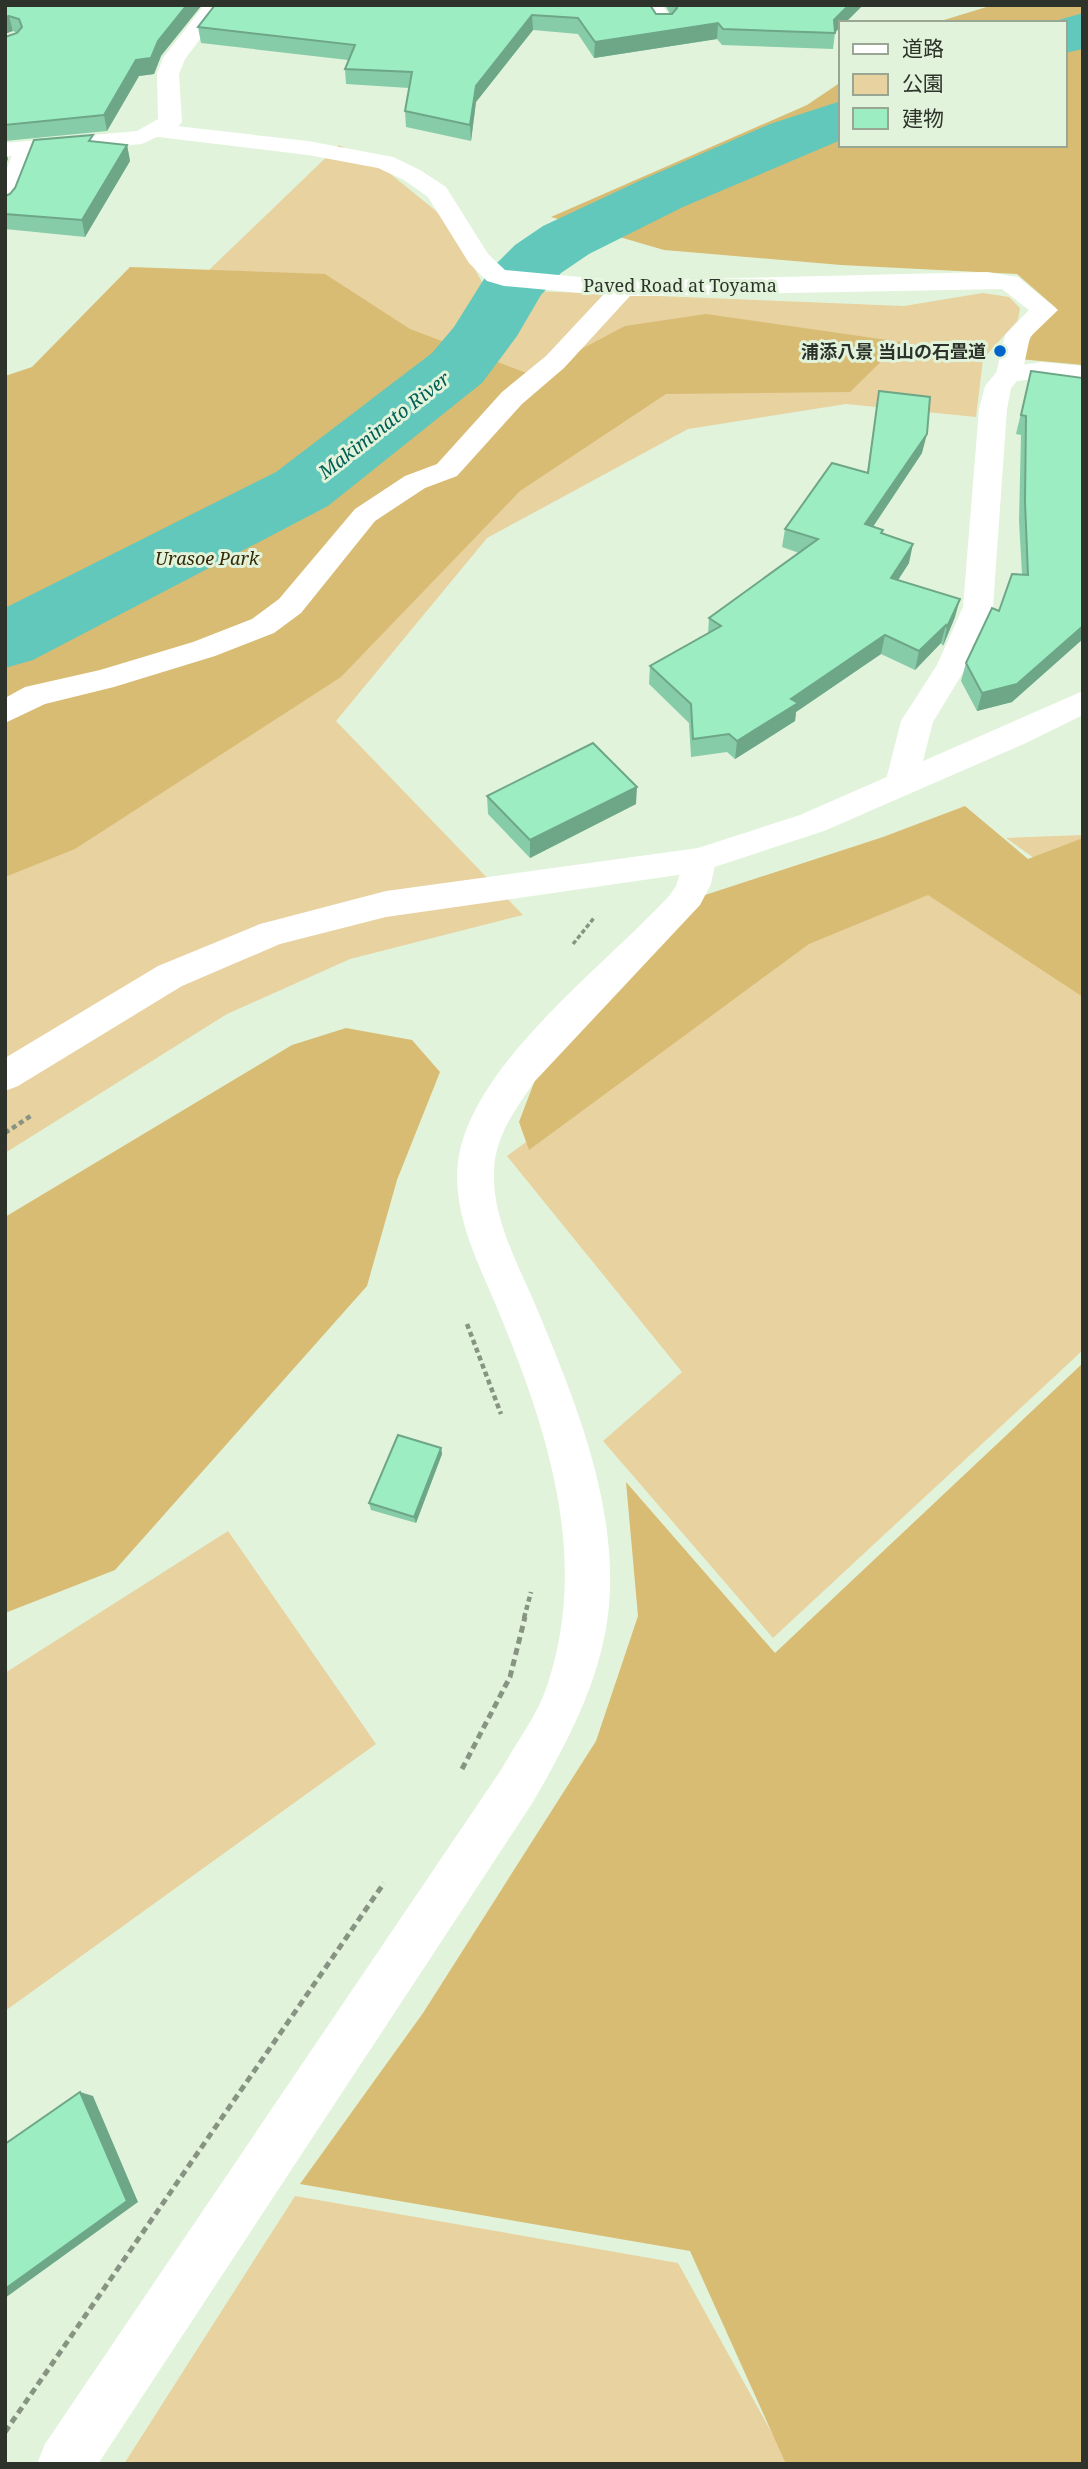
<svg xmlns="http://www.w3.org/2000/svg" width="1088" height="2469" viewBox="0 0 1088 2469" font-family="'Noto Serif','Noto Sans JP',serif">
  <style>
    .green { fill: #e7d2a0 }
    .forest { fill: #d9bc73 }
    .lines { fill: none; stroke-linecap: round; stroke-linejoin: round }
    .river { fill: #61c8bb; fill-rule: evenodd }
    .path-far2 { stroke: #889483; stroke-width: 3.5; stroke-dasharray: 4.5 2.5; stroke-linecap: butt }
    .path-far1 { stroke: #889483; stroke-width: 4.5; stroke-dasharray: 5 3.5; stroke-linecap: butt }
    .path { stroke: #889483; stroke-width: 5; stroke-dasharray: 7 4.5; stroke-linecap: butt }
    .pedestrian { fill: #fff; fill-rule: evenodd }
    .minor { fill: #fff; fill-rule: evenodd }
    .tertiary { fill: #fff; fill-rule: evenodd }
    .wall { fill: #87cca8 }
    .shaded-wall { fill: #6ea688 }
    .building { fill: #9dedc3; stroke: #6ea688; stroke-width: 2 }
    .poi-dot { fill: #0163cc; stroke: #e2f3db; stroke-width: 2.5 }
    .labels { text-anchor: middle; dominant-baseline: central; stroke-width: 6; stroke-linejoin: round; paint-order: stroke }
    .far-street-label { font-size: 18px; fill: #2d332a; stroke: #e2f3db }
    .far-poi-label { font-size: 18px; font-weight: bold; fill: #2d332a; stroke: #e2f3db; text-anchor: end }
    .far-park-label { font-size: 18px; font-style: italic; fill: #352907; stroke: #e2f3db }
    .far-water-label { font-size: 19px; font-style: italic; fill: #005d55; stroke: #e2f3db }
  </style>
  <rect width="100%" height="100%" fill="#e2f3db"/>
  <path class="green" d="M339 145 382 167 447 220 486 289 904 306 983 293 1009 297 1020 308 1018 320 983 359 976 417 846 404 688 429 487 538 336 721 523 915 350 959 227 1014 5 1153V407L157 320Z
    M1083 835V893L1006 838Z
    M911 861 1083 986V1350L773 1638 603 1441 682 1372 507 1156Z
    M228 1531 376 1744 5 2011V1673Z
    M295 2196 678 2263 789 2464H124Z"/>
  <path class="forest" d="M993 5H1083V365L1019 359 1036 328 1056 308 1017 274 841 265 664 250 551 217 807 105 841 82V145H1065V23H934Z
    M130 267 325 274 410 329 532 375 625 326 706 314 901 342 850 392 666 394 520 491 341 677 75 849 5 877V376L32 367Z
    M965 806 1028 859 1083 838V997L928 895 809 944 529 1150 519 1122 538 1072 702 896 883 837Z
    M346 1028 412 1040 440 1072 397 1180 367 1286 115 1570 5 1613V1217L292 1045Z
    M1083 1363V2464H786L690 2251 300 2184 423 2013 596 1741 638 1616 626 1482 775 1653Z"/>
  <g class="lines">
    <path class="river" d="M1083 13V49L1065 53V23H1048Z
      M841 101V140L683 207 589 254 561 273 541 295 517 336 482 383 328 506 33 660 5 668V608L276 472 432 353 454 327 489 271 515 245 543 226 639 181 770 124Z"/>
    <path class="path-far2" d="M573 944 594 918"/>
    <path class="path-far1" d="M5 1133 32 1115
      M467 1324 501 1414
      M524 1618 531 1592"/>
    <path class="path" d="M462 1769 510 1677 525 1617
      M5 2432 384 1883"/>
    <path class="pedestrian" d="M158 124 308 141 393 157 420 170 446 187 488 254 505 270 623 281 987 272 1018 277 1058 310 1030 337 1022 374 1018 380 1009 382 1000 380 996 374 1005 335 1029 310 1002 289 630 296 564 368 522 404 457 476 425 488 375 521 301 613 274 633 215 656 114 687 45 704 5 723V698L25 687 100 670 193 642 252 619 279 599 355 509 405 476 437 464 502 392 546 356 603 295 504 286 487 281 469 263 428 197 404 180 378 168 308 155 150 136 146 131 150 126Z"/>
    <path class="minor" d="M204 5H226L185 59 179 74 182 122 178 127 142 144 36 154 17 203 14 208 5 210V173L12 156 5 157V143L137 131 158 119 157 74 163 58Z
      M640 5H662L674 22 671 27H655Z
      M1042 362 1083 366V382L1042 378 1017 381 1011 388 1007 409 993 607 967 666 933 722 917 784 912 792 901 796 890 792 885 784 901 721 937 665 963 607 979 409 985 386 1000 368Z
      M699 848 711 851 716 860 711 884 700 905 535 1081C516 1108 495 1136 494 1171 492 1222 521 1269 540 1316 576 1403 613 1495 610 1591 607 1669 571 1736 533 1802L98 2464H37L45 2444 501 1770C516 1743 537 1716 547 1686 591 1556 546 1425 495 1303 472 1249 444 1195 464 1136 494 1048 606 964 669 896L676 886 687 851Z"/>
    <path class="tertiary" d="M1083 691V715L1026 743 824 831 699 872 386 917 280 944 182 986 18 1086 5 1091V1058L158 966 260 924 386 891 698 848 800 815Z"/>
  </g>
  <path class="wall" d="M5 5 161 56 154 74 139 76 107 131 5 141V37L17 33 13 31Z
    M215 5 656 14H670L665 5H863L835 33 833 49 722 45 717 39 594 58 578 34 533 30 476 102 471 141 406 127 405 111 409 88 346 84 345 69 348 60 201 43 198 27Z
    M94 142 127 145 130 161 85 237 5 229V196L10 194Z
    M1031 371 1083 378 1012 702 977 711 961 681 966 663 1022 574 1019 521 1021 435 1016 434Z
    M879 391 922 453 873 527 883 530 882 533 909 563 898 580 955 617 943 646 941 643 915 670 881 654 796 712 795 721 735 759 727 752 691 757 689 723 649 684 650 666 708 634 709 618 799 553 782 547 785 529 867 473Z
    M487 796 636 804 530 858 488 814Z
    M441 1448 442 1454 416 1523 371 1510 369 1503Z"/>
  <path class="shaded-wall" d="M187 5H202L161 56 154 74 139 76 107 131 104 115 136 60 158 41Z
    M849 5H863L845 23H841V26L834 33V20Z
    M532 15 533 30 476 102 471 141 470 125 476 86Z
    M9 16 13 31 5 34V17Z
    M718 23 717 39 594 58 595 42Z
    M127 145 130 161 85 237 82 220Z
    M5 149 8 159 5 166Z
    M927 434 922 453 862 543 865 524Z
    M913 544 909 563 887 597 891 578Z
    M960 599 955 617 943 646 947 627Z
    M946 625 941 643 915 670 919 651Z
    M1083 626V639L1012 702 977 711 982 693Z
    M885 635 881 654 796 712 795 721 735 759 737 741 791 699Z
    M637 787 636 804 530 858V840Z
    M441 1448 442 1454 416 1523 414 1517Z
    M80 2092 93 2096 138 2202 5 2298V2289Z"/>
  <path class="building" d="M5 5H187L158 41 151 58 136 60 104 115 5 125V37L17 33 22 27 19 19 9 16 5 17Z
    M215 5H650L656 14H672L677 8 676 5H849L834 20 835 33 723 29 718 23 595 42 578 18 532 15 476 86 470 125 405 111 412 72 345 69 355 45 198 27Z
    M93 135 89 141 127 145 82 220 5 214V196L10 194 15 188 34 140Z
    M1031 371 1083 378V626L1017 684 982 693 966 663 992 608 999 611 1012 574 1028 575 1025 502 1026 416 1021 415Z
    M879 391 930 397 927 434 865 524 883 530 881 533 913 544 891 578 960 599 947 627 946 625 919 651 885 635 791 699 798 703 737 741 729 734 693 739 691 704 650 666 721 626 709 618 818 539 785 529 832 463 868 473Z
    M593 743 637 787 530 840 487 796Z
    M398 1435 441 1448 414 1517 369 1503Z
    M80 2092 127 2201 5 2289V2144Z"/>
  <circle class="poi-dot" cx="1000" cy="351" r="7"/>
  <g class="labels">
    <g class="far-street-label">
      <text x="680" y="285">Paved Road at Toyama</text>
    </g>
    <g class="far-poi-label">
      <text x="986" y="351">浦添八景 当山の石畳道</text>
    </g>
    <g class="far-park-label">
      <text x="207" y="558">Urasoe Park</text>
    </g>
    <g class="far-water-label">
      <text transform="translate(384 425) rotate(-38)">Makiminato River</text>
    </g>
  </g>
  <rect width="1088" height="2469" fill="none" stroke="#2d332a" stroke-width="14"/>
  <rect x="839" y="21" width="228" height="126" fill="#e2f3db" stroke="#9aa694" stroke-width="2"/>
  <rect x="853" y="44" width="35" height="10" fill="#ffffff" stroke="#9aa694" stroke-width="2"/>
  <text x="902" y="56" font-size="21" fill="#2d332a">道路</text>
  <rect x="853" y="74" width="35" height="21" fill="#e7d2a0" stroke="#9aa694" stroke-width="2"/>
  <text x="902" y="91" font-size="21" fill="#2d332a">公園</text>
  <rect x="853" y="108" width="35" height="21" fill="#9dedc3" stroke="#9aa694" stroke-width="2"/>
  <text x="902" y="126" font-size="21" fill="#2d332a">建物</text>
</svg>
